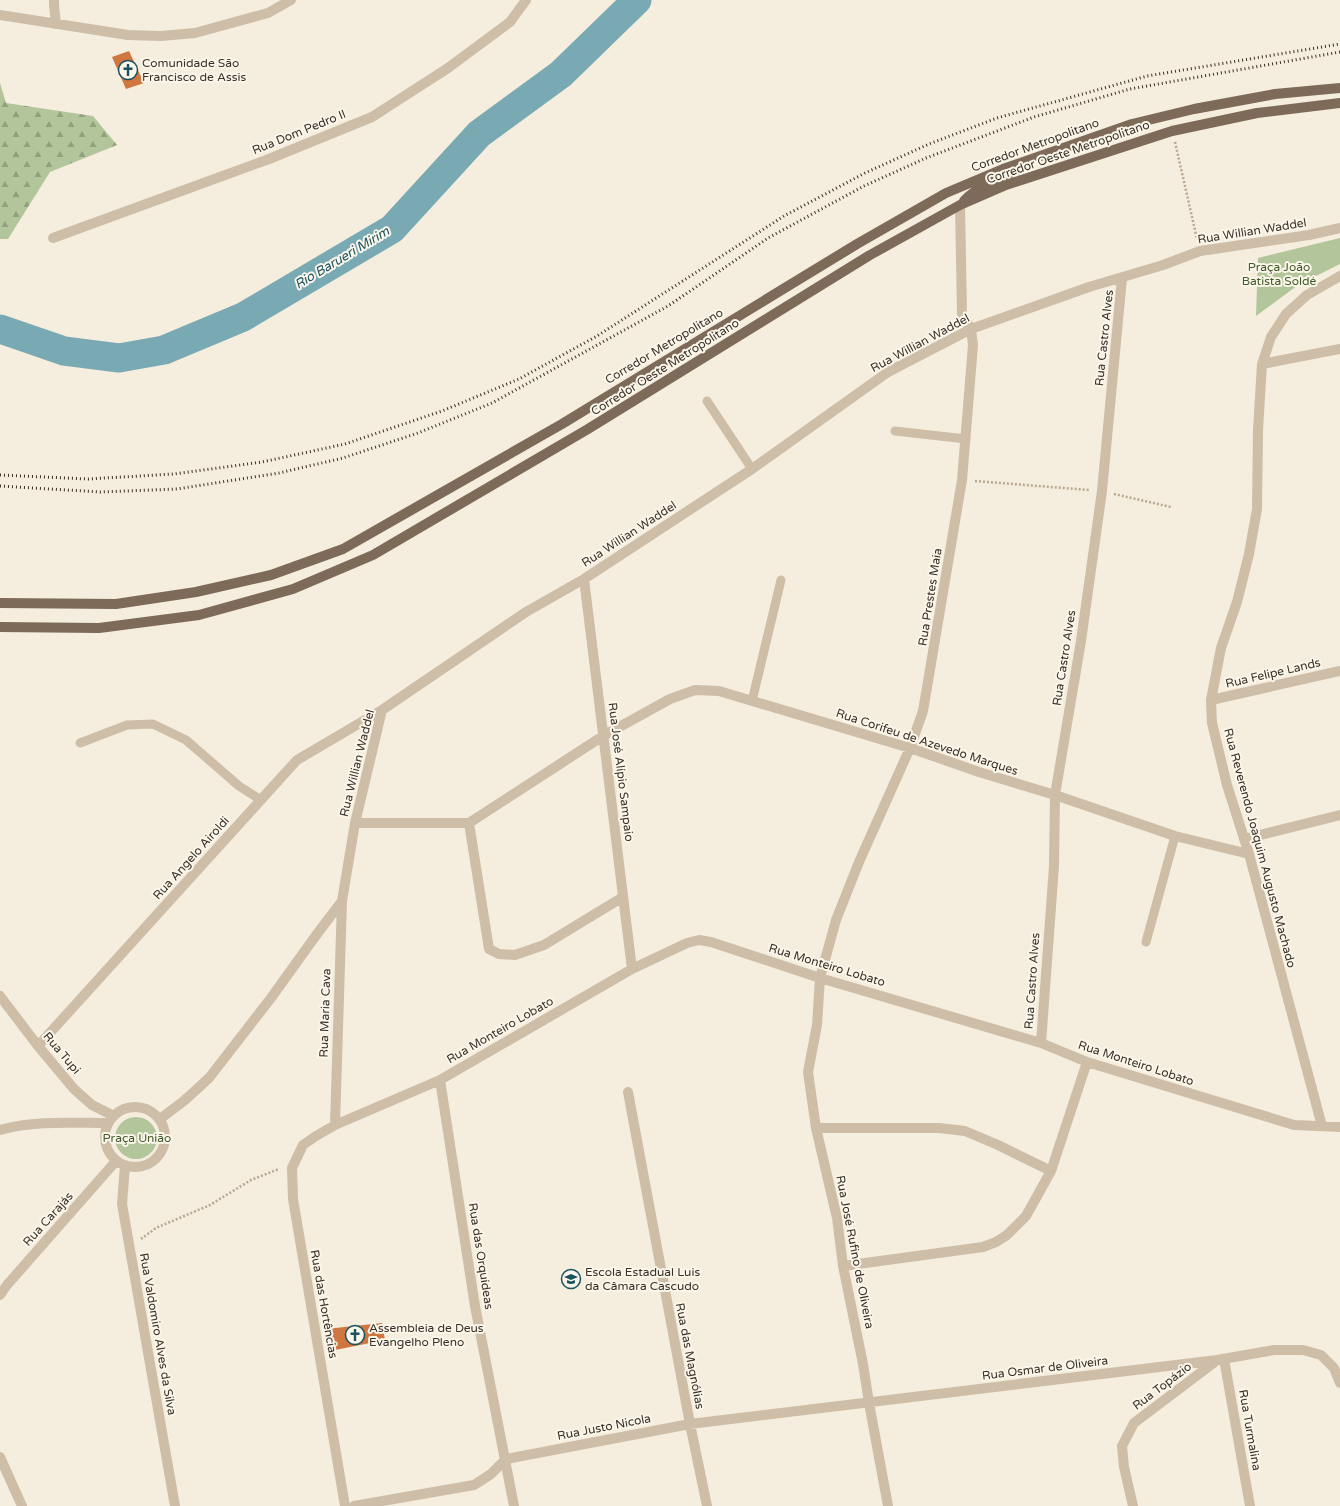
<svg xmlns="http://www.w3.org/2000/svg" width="1340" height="1506" viewBox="0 0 1340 1506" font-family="'Varela Round',sans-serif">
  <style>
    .green { fill: #b2c59b }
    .forest { fill: url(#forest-firs) }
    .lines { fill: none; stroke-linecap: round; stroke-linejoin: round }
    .river { stroke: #79aab4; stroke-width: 29 }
    .building { fill: #d07640 }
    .path { stroke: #baa891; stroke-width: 2.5; stroke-dasharray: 2 2; stroke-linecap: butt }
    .lane { stroke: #cebea8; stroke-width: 9 }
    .street { stroke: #cebea8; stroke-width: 10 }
    .primary { stroke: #7d6a58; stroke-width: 10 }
    .rail { stroke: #3a3028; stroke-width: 3; stroke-dasharray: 1 3; stroke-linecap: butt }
    .labels { text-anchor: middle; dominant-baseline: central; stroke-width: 4; stroke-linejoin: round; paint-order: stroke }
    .poi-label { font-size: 12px; fill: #3a3028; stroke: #fbf6ea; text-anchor: start }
    .street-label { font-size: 12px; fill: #3a3028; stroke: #fbf6ea }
    .park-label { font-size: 12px; fill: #425b2a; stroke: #fbf6ea }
    .water-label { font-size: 13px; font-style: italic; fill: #1a5260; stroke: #fbf6ea }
  </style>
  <defs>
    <pattern id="forest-firs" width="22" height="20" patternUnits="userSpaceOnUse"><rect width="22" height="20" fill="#b2c59b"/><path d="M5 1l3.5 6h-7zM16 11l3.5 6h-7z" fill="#92a07e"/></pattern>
  </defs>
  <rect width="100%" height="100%" fill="#f5eddd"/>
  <path class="green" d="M1340 238V264L1298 285 1256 316 1258 258Z
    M115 1138a21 21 0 1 1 42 0a21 21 0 1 1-42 0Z"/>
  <path class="forest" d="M0 83 6 103 93 116 117 145 50 172 8 239H0Z"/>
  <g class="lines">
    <path class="river" d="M0 329 64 351 119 358 164 350 243 317 392 229 479 134 561 74 637 0"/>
  </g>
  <path class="building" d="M129 51 144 83 126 89 112 57Z
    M382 1323 385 1340 330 1351 326 1329Z"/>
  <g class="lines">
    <path class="path" d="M1175 142 1197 239
      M975 481 1089 490
      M1114 494 1171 507
      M141 1239 156 1228 210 1205 251 1180 279 1169"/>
    <path class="lane" d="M707 401 752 469
      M895 431 966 439
      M752 701 781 580
      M80 743 127 725 153 724 186 740 239 786 261 800
      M1146 942 1175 836"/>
    <path class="street" d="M54 0V5L56 24
      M0 15 128 35 161 36 195 33 268 13 291 0
      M53 238 269 159 372 117 448 68 510 22 526 0
      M1262 364 1340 349
      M584 579 632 969
      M1211 700 1340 671
      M355 823H469L603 736 670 699 695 690 719 691 910 748 979 772 1055 795 1175 836 1249 854
      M469 823 489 949 499 954 515 955 544 945 623 897
      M1244 839 1340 815
      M0 996 38 1046 74 1089 92 1105 114 1116
      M1041 1043 1054 866 1055 795 1081 641 1102 491 1122 278
      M38 1046 297 760 382 710
      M440 1080 475 1306 514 1506
      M628 1092 690 1424 707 1506
      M105 1137a30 30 0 1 1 60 0a30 30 0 1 1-60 0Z
      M160 1119 185 1100 209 1078 271 998 317 934 342 901
      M335 1125 342 901 355 823 382 710 526 612 584 579 752 469 888 372 971 329 1089 287 1163 265 1200 251 1309 235 1340 228
      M1322 1126 1249 854 1227 785 1212 723 1211 700 1221 648 1237 602 1249 554 1257 509 1258 430 1262 364 1271 337 1286 314 1307 295 1340 276
      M816 1128H939L965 1131 998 1145 1051 1171
      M0 1130C35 1120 72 1123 108 1123
      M125 1166 122 1204 175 1506
      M843 1266 983 1247 996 1242 1007 1235 1026 1216 1051 1171 1087 1062
      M0 1295 7 1285 116 1161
      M1224 1359 1250 1506
      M0 1457 22 1506
      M345 1506 293 1199 292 1168 303 1145 316 1136 335 1125 440 1080 632 969 687 943 699 940 711 942 820 978 1041 1043 1087 1062 1294 1125 1340 1127
      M354 1506 474 1485 491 1474 506 1459 690 1424 1217 1360 1274 1350H1303L1321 1355 1334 1368 1340 1383
      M888 1506 869 1403 863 1364 843 1266 837 1218 816 1128 808 1072 817 1025 820 978 836 920 859 862 910 748 923 711 962 480 973 345 971 329 962 314 960 205
      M1133 1506 1124 1467 1122 1446 1134 1423 1216 1361"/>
    <path class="primary" d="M964 201C979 185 999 178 1019 169
      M0 603 116 604 196 592 271 575 343 549 562 424 857 244 946 193 1003 169 1132 124 1194 109 1275 94 1340 88
      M0 627 99 628 199 615 293 589 373 555 588 429 870 255 960 205 1006 185 1172 131 1257 113 1340 103"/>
    <path class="rail" d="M0 475 88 479 174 474 262 462 345 444 442 411 519 379 597 336 784 216 865 173 929 144 997 118 1147 76 1340 44
      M0 486 100 492 177 489 279 473 343 458 418 433 492 403 668 306 768 238 864 186 926 158 1034 117 1130 89 1340 52"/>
  </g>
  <defs>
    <g id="church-ring" transform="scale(1)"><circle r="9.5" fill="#fbf6ea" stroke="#1a5260" stroke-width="1.5"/><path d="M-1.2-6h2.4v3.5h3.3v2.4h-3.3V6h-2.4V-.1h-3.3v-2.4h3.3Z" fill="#1a5260"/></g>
    <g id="school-ring" transform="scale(1)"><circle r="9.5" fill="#fbf6ea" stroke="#1a5260" stroke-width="1.5"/><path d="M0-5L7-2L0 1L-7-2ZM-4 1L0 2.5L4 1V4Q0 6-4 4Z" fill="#1a5260"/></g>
  </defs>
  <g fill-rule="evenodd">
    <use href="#church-ring" x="128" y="70"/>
    <use href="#school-ring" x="571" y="1279"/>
    <use href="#church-ring" x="355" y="1335"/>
  </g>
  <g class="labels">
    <g class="poi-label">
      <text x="142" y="63">Comunidade São<tspan x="142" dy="14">Francisco de Assis</tspan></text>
      <text x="585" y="1272">Escola Estadual Luis<tspan x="585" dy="14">da Câmara Cascudo</tspan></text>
      <text x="369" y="1328">Assembleia de Deus<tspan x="369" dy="14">Evangelho Pleno</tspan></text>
    </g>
    <g class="street-label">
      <text transform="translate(299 132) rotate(-22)">Rua Dom Pedro II</text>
      <text transform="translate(1035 145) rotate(-20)">Corredor Metropolitano</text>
      <text transform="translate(1068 152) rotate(-19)">Corredor Oeste Metropolitano</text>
      <text transform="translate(1252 231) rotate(-9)">Rua Willian Waddel</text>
      <text transform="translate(1104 338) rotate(-84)">Rua Castro Alves</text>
      <text transform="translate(920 343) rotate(-28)">Rua Willian Waddel</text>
      <text transform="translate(664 346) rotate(-31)">Corredor Metropolitano</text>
      <text transform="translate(665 367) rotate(-32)">Corredor Oeste Metropolitano</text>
      <text transform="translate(629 534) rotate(-33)">Rua Willian Waddel</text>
      <text transform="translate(930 597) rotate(-81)">Rua Prestes Maia</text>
      <text transform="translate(1064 658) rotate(-81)">Rua Castro Alves</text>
      <text transform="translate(1273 673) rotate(-13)">Rua Felipe Lands</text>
      <text transform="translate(927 742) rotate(18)">Rua Corifeu de Azevedo Marques</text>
      <text transform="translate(357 763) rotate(-76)">Rua Willian Waddel</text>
      <text transform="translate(621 772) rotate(83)">Rua José Alípio Sampaio</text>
      <text transform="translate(1260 848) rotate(75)">Rua Reverendo Joaquim Augusto Machado</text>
      <text transform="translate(191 858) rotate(-48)">Rua Angelo Airoldi</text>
      <text transform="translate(827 965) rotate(17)">Rua Monteiro Lobato</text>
      <text transform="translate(1032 981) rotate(-86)">Rua Castro Alves</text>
      <text transform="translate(325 1013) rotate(-88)">Rua Maria Cava</text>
      <text transform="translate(500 1030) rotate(-30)">Rua Monteiro Lobato</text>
      <text transform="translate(62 1053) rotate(50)">Rua Tupi</text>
      <text transform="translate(1136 1063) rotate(18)">Rua Monteiro Lobato</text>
      <text transform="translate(48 1219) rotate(-48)">Rua Carajás</text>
      <text transform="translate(855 1252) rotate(79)">Rua José Rufino de Oliveira</text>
      <text transform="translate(481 1256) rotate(81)">Rua das Orquídeas</text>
      <text transform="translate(324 1304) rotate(80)">Rua das Hortências</text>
      <text transform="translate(158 1334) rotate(80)">Rua Valdomiro Alves da Silva</text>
      <text transform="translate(690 1356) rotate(79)">Rua das Magnólias</text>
      <text transform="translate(1045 1368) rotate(-7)">Rua Osmar de Oliveira</text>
      <text transform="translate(1162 1386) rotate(-37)">Rua Topázio</text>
      <text transform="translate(604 1427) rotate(-11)">Rua Justo Nicola</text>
      <text transform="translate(1250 1430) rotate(80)">Rua Turmalina</text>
    </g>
    <g class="park-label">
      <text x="1279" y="267">Praça João<tspan x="1279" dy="14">Batista Soldé</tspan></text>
      <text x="137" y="1138">Praça União</text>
    </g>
    <g class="water-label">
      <text transform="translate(342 258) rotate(-31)">Rio Barueri Mirim</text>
    </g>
  </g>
</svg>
